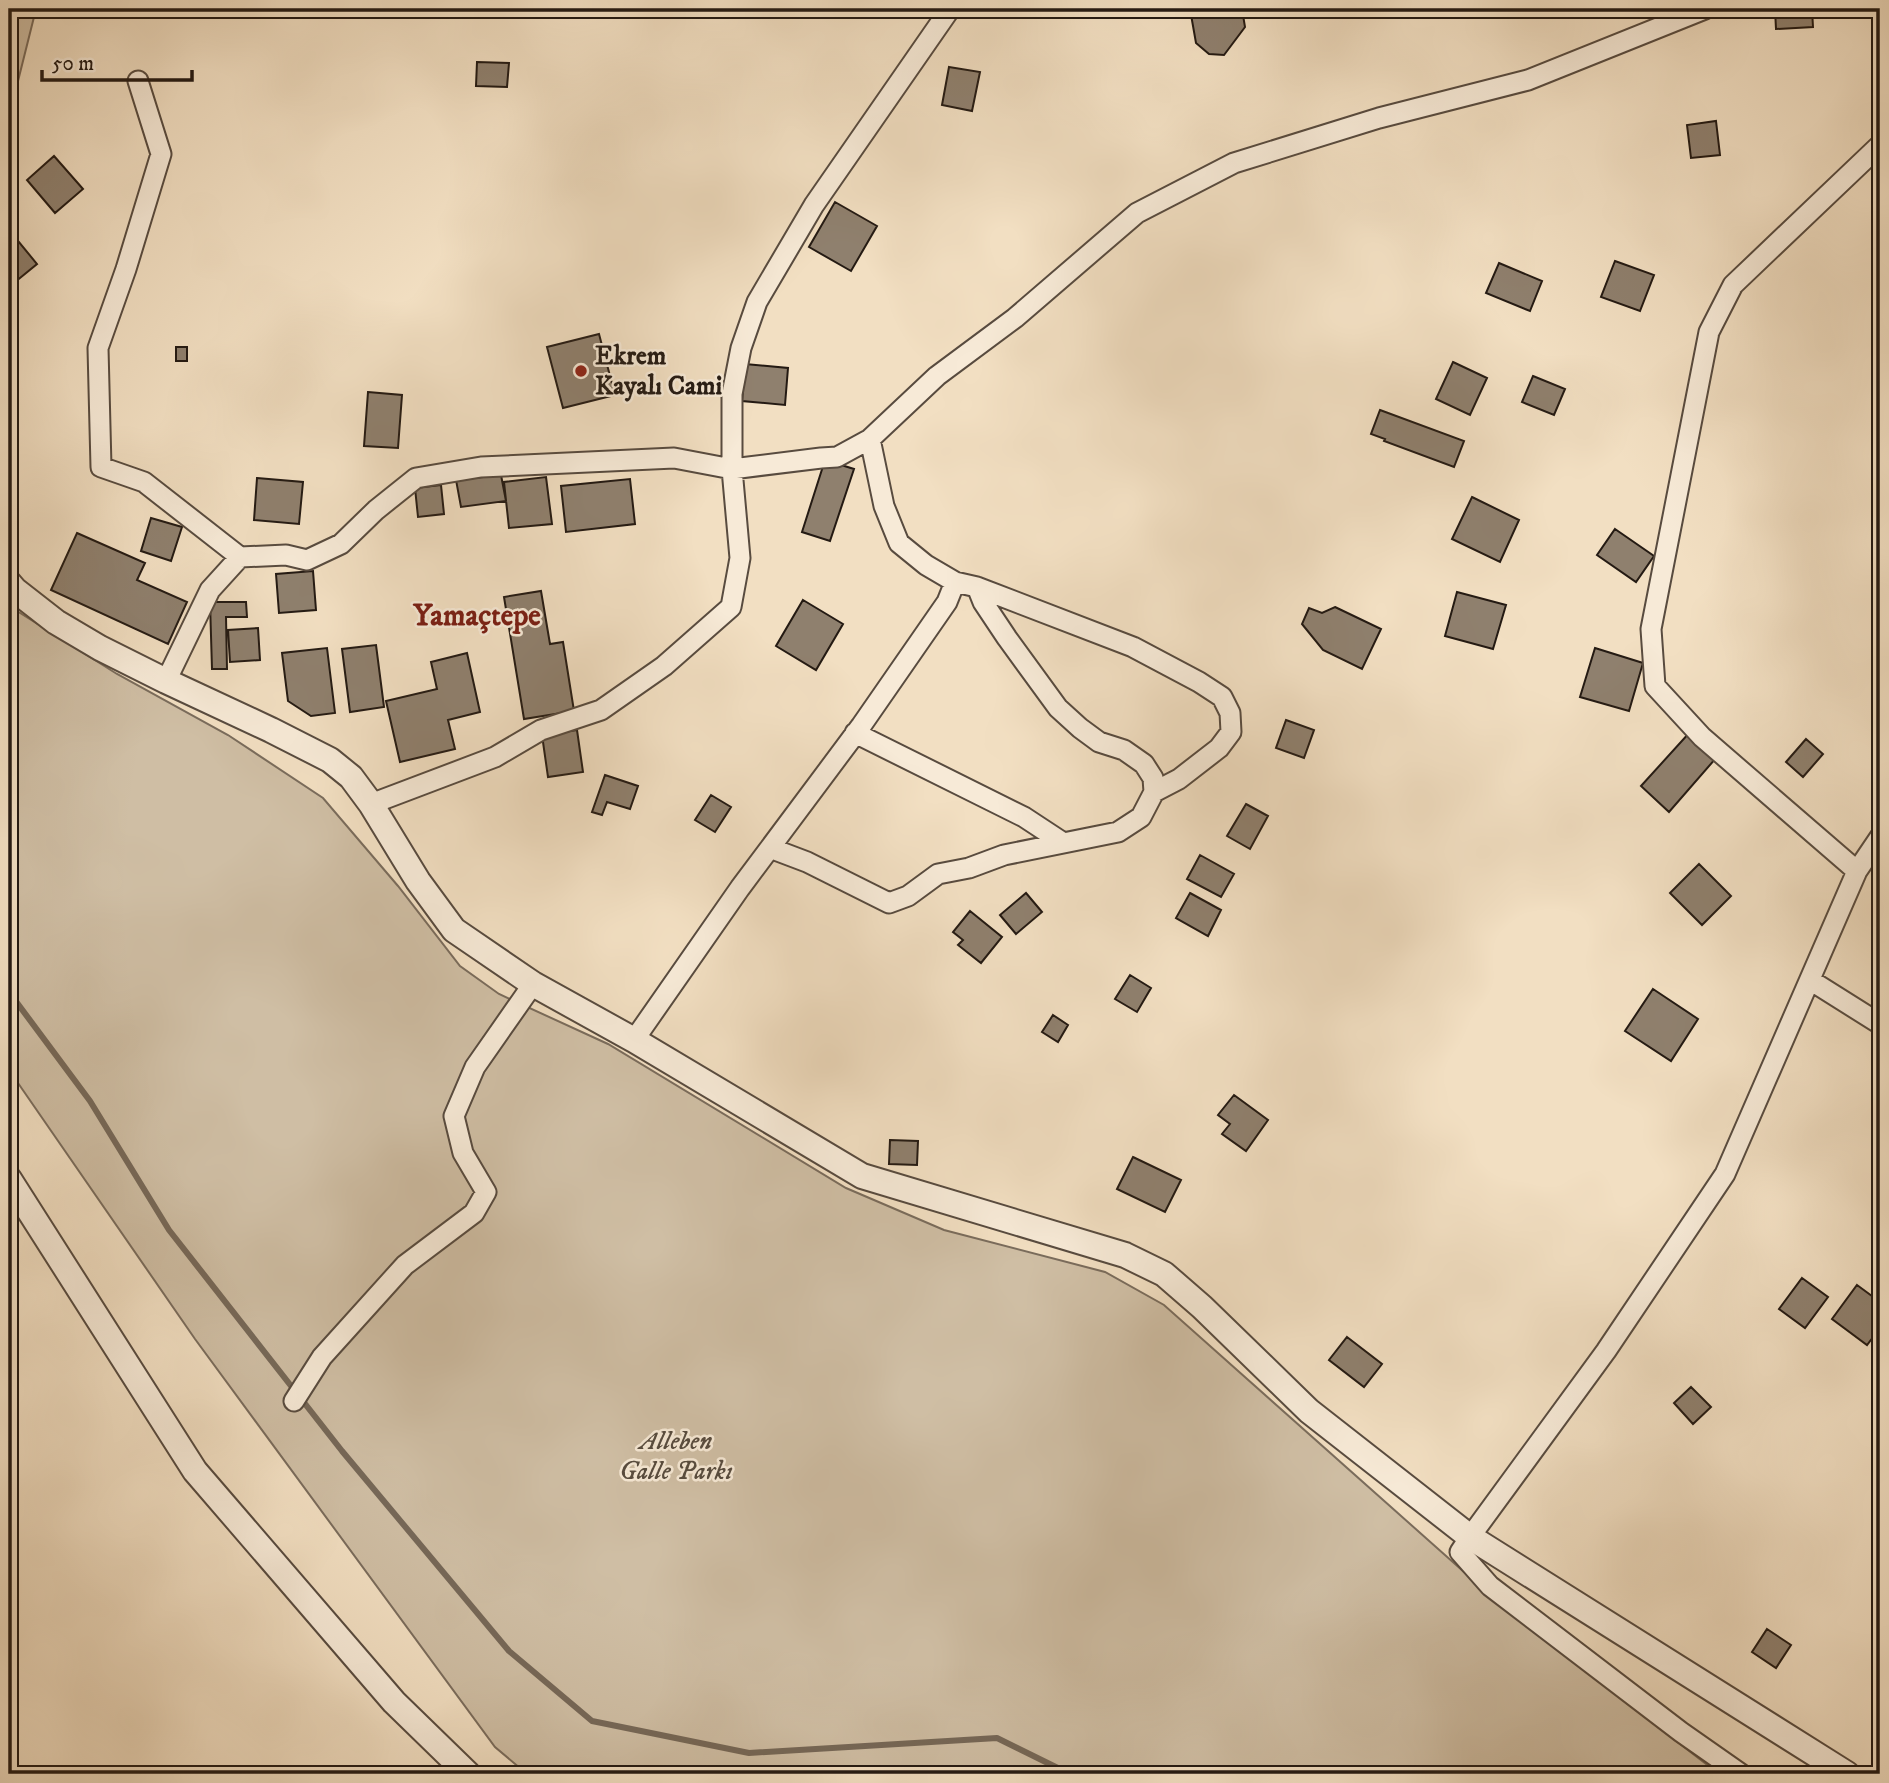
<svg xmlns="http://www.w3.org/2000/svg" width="1889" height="1783" viewBox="0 0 1889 1783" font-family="'IM FELL DW Pica',serif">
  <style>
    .green { fill: #cfbea4; stroke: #7a6c5c; stroke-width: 2 }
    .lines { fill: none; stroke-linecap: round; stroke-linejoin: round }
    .stream { stroke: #766858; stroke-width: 6 }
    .building { fill: #8f806e; stroke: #241a13; stroke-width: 2 }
    .minor-casing { stroke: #584b3f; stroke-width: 23 }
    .tertiary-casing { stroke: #584b3f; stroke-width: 28 }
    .minor { stroke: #f7ead7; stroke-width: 19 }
    .tertiary { stroke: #f7ead7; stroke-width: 24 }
    .poi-dot { fill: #8f2418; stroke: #f7ead7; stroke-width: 2.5 }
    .labels { text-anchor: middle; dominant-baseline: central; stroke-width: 5; stroke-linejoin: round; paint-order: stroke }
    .poi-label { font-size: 26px; font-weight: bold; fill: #241a13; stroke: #f7ead7; text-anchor: start }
    .park-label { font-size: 26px; font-style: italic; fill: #574b3e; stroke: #f7ead7 }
    .quarter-label { font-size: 30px; font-weight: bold; fill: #7a1f14; stroke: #f7ead7 }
  </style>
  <rect width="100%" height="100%" fill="#f2dfc2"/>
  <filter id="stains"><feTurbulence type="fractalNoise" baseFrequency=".00286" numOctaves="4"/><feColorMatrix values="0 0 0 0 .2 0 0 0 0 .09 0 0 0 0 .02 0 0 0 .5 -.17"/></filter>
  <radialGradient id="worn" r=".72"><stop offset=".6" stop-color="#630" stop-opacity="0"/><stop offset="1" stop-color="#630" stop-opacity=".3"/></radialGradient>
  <path class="green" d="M9 9H36L9 117Z
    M9 606 117 674 228 735 323 798 398 886 460 966 499 994 608 1044 846 1188 944 1230 1105 1272 1164 1305 1509 1612 1719 1774H527L495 1747 195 1339 9 1070Z"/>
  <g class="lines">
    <path class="stream" d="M9 992 90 1101 169 1230 342 1451 509 1651 592 1721 749 1753 997 1738 1070 1774"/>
  </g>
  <path class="building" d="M1190 9H1242L1245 27 1224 55 1209 54 1196 43Z
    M1775 9H1812L1813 27 1776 29Z
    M477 62 509 63 507 87 476 86Z
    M949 67 980 72 972 111 942 105Z
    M1716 121 1720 155 1691 158 1687 125Z
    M54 156 83 189 55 213 27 180Z
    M835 202 877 226 851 271 809 247Z
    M9 230 37 264 9 287Z
    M1615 261 1654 275 1640 311 1601 297Z
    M1499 263 1542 281 1530 311 1486 293Z
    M599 334 615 395 563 408 547 347Z
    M176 347H187V361H176Z
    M1453 362 1487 378 1470 415 1436 399Z
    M745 364 788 368 785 405 742 401Z
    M1533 376 1565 389 1554 415 1522 402Z
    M368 392 402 395 398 448 364 446Z
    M1380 410 1464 441 1454 467 1384 441 1385 439 1371 434Z
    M825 460 854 469 830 541 802 532Z
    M501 475 506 501 461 507 456 480Z
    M546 477 552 524 509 528 504 482Z
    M257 478 303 482 299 524 254 520Z
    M630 479 635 524 566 532 561 486Z
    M441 485 444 514 418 517 415 488Z
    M1472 497 1519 520 1500 562 1452 539Z
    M151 518 182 527 171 561 141 551Z
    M1615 529 1654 556 1636 582 1597 555Z
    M77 533 145 563 137 580 187 602 168 644 51 590Z
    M313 571 316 610 279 613 276 574Z
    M541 591 550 644 563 642 574 711 524 719 504 597Z
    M1457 592 1506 605 1493 649 1445 636Z
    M803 600 843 624 816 670 776 646Z
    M210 602H246L247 617H226L227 669H212Z
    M1335 607 1381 629 1362 669 1323 650 1302 624 1309 608 1322 613Z
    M258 628 260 660 230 662 228 630Z
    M376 645 384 707 350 712 342 649Z
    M327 648 335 713 311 716 288 701 282 653Z
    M1595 648 1643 663 1629 711 1580 697Z
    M467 653 480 712 448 720 455 749 400 762 386 701 437 689 431 662Z
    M1286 720 1314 730 1304 758 1276 748Z
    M577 730 583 772 548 777 542 735Z
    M1690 732 1716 758 1669 812 1641 786Z
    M1806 739 1823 754 1803 777 1786 762Z
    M605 775 638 786 630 809 607 802 602 815 592 812Z
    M711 795 731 807 715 832 695 820Z
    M1246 804 1268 816 1250 849 1227 836Z
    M1200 855 1234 874 1221 897 1187 879Z
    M1699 864 1731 896 1702 925 1670 893Z
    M1026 893 1042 912 1016 934 1000 915Z
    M1190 893 1221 910 1208 936 1176 918Z
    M970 911 1002 937 981 963 958 945 963 940 953 932Z
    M1130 975 1151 988 1137 1012 1115 999Z
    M1653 989 1698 1019 1671 1061 1625 1031Z
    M1053 1015 1068 1025 1058 1042 1042 1032Z
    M1234 1095 1268 1120 1246 1151 1222 1134 1230 1124 1218 1115Z
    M890 1140 918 1141 917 1165 889 1164Z
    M1133 1157 1181 1180 1165 1212 1117 1189Z
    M1802 1278 1828 1297 1805 1328 1779 1309Z
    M1857 1285 1880 1302V1328L1867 1345 1832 1319Z
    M1347 1337 1382 1364 1364 1387 1329 1360Z
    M1691 1387 1711 1407 1693 1424 1674 1403Z
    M1767 1629 1791 1645 1776 1668 1752 1652Z"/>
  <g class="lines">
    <g class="minor-casing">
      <path id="minor" d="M138 81 161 154 126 269 98 348 101 467 144 482 240 557
        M977 587 1133 647 1199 682 1222 697 1230 713 1231 732 1219 748 1179 779 1154 792
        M166 681 210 590 240 557 286 555 307 560 341 544 376 510 416 478 481 467 674 458 732 469 821 458 837 457 870 439 937 376 1015 318 1137 213 1234 163 1379 118 1528 80 1705 9
        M855 733 1024 817 1062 842
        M371 804 495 757 541 730 601 710 664 666 731 607 740 558 732 469V394L741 348 757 302 814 205 950 9
        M770 848 807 862 889 903 908 896 938 874 969 868 1004 855 1118 832 1141 817 1154 792 1153 778 1144 764 1124 750 1099 742 1080 728 1058 708 1007 638 983 602 977 587 955 582
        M1857 871 1702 737 1655 686 1651 629 1709 332 1733 285 1880 145
        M1810 980 1880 1024
        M634 1040 740 888 861 726 947 602 955 582 926 565 899 543 884 506 870 439
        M294 1401 322 1357 405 1265 474 1213 486 1192 463 1153 454 1116 475 1067 533 984
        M1741 1774 1681 1732 1490 1586 1460 1552 1470 1537 1606 1351 1725 1174 1857 871 1880 837"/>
    </g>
    <g class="tertiary-casing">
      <path id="tertiary" d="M9 583 15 590 56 622 100 648 166 681 271 730 330 760 351 777 371 804 418 881 454 930 533 984 634 1040 862 1176 1125 1255 1164 1274 1202 1307 1309 1411 1470 1537 1847 1774
        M9 1179 195 1471 394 1702 468 1774"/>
    </g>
    <use href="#minor" class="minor"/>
    <use href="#tertiary" class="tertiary"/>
  </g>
  <circle class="poi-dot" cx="581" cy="371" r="7"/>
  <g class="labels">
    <g class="poi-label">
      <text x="595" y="356">Ekrem<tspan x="595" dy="30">Kayalı Cami</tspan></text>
    </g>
    <g class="park-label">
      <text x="676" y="1441">Alleben<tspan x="676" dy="30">Galle Parkı</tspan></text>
    </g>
    <g class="quarter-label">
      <text x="477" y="616">Yamaçtepe</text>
    </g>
  </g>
  <rect width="1889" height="1783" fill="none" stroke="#f2dfc2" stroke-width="35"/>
  <rect x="10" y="10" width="1868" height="1762" fill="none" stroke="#241a13" stroke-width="3.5"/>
  <rect x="18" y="18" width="1854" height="1748" fill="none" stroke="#241a13" stroke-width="2"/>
  <path d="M42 70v10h150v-10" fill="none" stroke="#241a13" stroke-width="3.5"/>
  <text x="52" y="70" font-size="21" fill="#241a13" stroke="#f7ead7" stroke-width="5" paint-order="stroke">50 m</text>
  <rect width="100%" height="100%" filter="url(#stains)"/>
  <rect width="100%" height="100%" fill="url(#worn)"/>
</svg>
